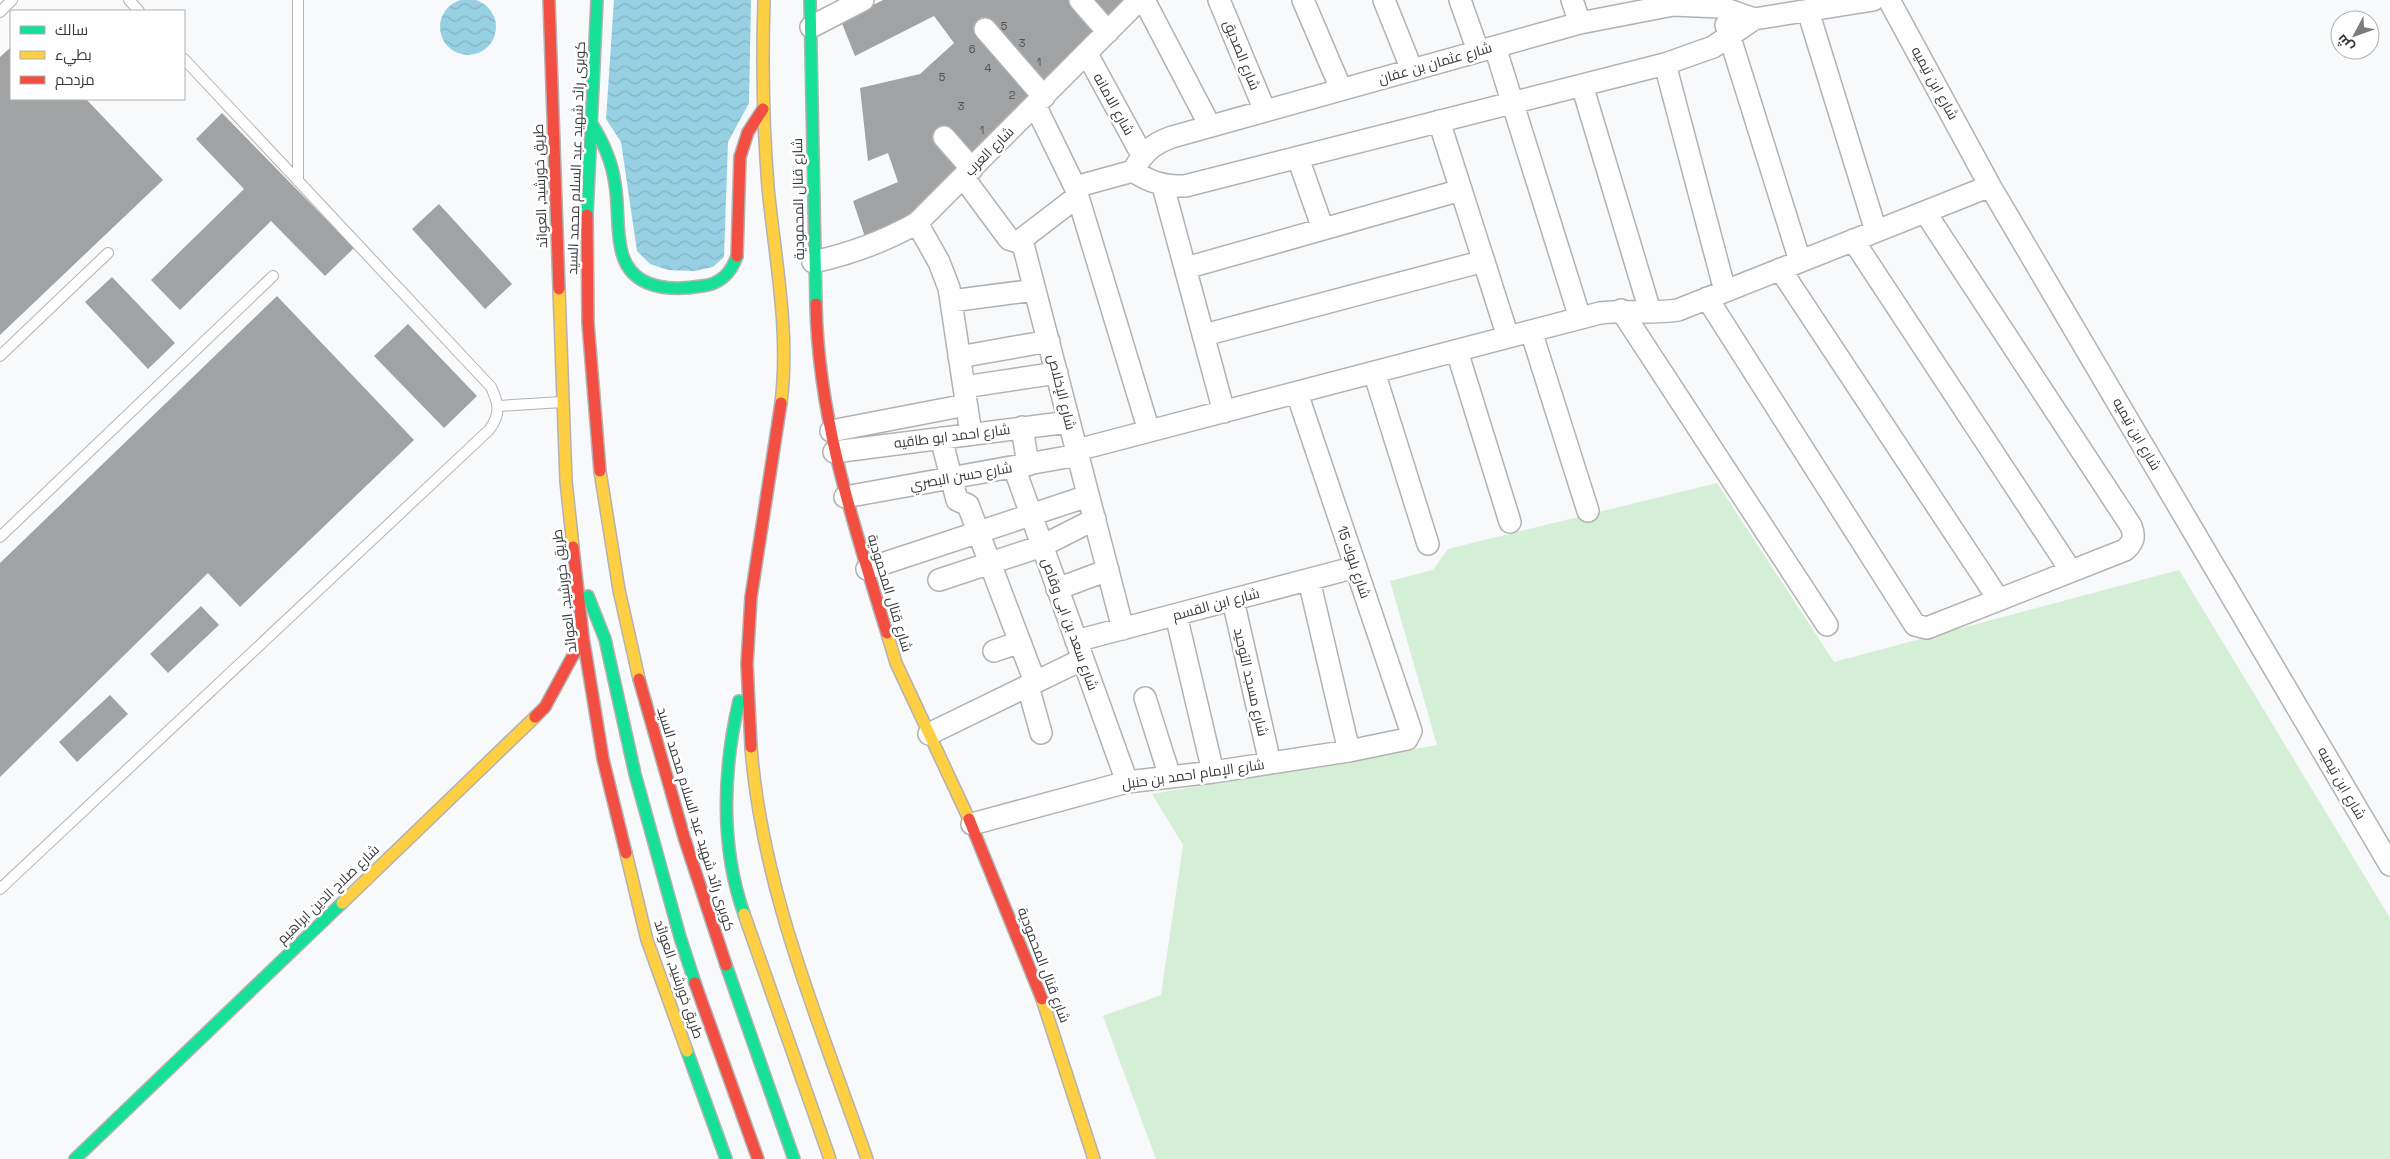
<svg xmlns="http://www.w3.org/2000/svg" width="2390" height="1159" viewBox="0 0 2390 1159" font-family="'Space Grotesk',Cairo,sans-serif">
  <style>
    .green { fill: #d4efd6 }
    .water { fill: url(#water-waves) }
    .building { fill: #a1a2a3 }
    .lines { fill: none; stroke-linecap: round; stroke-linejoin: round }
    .lane-casing { stroke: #b2b2b3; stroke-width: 12 }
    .street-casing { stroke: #b2b2b3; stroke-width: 24 }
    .fast-casing { stroke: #b2b2b3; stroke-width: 14 }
    .slow-casing { stroke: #b2b2b3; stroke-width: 14 }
    .jam-casing { stroke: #b2b2b3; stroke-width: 14 }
    .lane { stroke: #fefefe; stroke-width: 10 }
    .street { stroke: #fefefe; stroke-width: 21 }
    .fast { stroke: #16e098; stroke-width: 11 }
    .slow { stroke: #ffcf43; stroke-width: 11 }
    .jam { stroke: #f24e42; stroke-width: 11 }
    .labels { text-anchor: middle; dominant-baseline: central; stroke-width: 5; stroke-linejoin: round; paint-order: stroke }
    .number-label { font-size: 11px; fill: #525254 }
    .street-label { font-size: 14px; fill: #373839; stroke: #fff }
  </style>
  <defs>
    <pattern id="water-waves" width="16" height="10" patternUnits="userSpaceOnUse" patternTransform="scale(1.25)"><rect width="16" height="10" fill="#97d0e3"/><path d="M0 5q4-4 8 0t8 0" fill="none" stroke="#83b3c4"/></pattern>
  </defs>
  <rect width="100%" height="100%" fill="#f8f9fa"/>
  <path class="green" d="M1717 483 1834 662 2179 570 2390 918V1159H1156L1103 1016 1161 995 1183 845 1152 794 1437 745 1390 581 1433 570 1448 549Z"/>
  <path class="water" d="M440 27a28 28 0 1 1 56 0a28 28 0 1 1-56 0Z
    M614 0H751L749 103 728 142 724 257 713 267 694 271 668 270 650 264 637 251 621 142 606 119Z"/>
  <path class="building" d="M883 0H1071L1100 33 1045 89 982 17 974 25 1037 98 975 159 947 127 933 133 963 167 910 217 865 237 853 201 898 182 888 153 868 161 860 88 920 74 954 43 934 16 855 56 841 21Z
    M1088 0H1130L1108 23Z
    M11 47V99H86L163 180 0 335V57Z
    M222 113 354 248 325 276 271 221 180 310 151 280 244 189 196 139Z
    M439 204 512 284 485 309 412 229Z
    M112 277 175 343 148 369 85 302Z
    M277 296 414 440 240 607 208 573 0 777V563Z
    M408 324 477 396 444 428 374 356Z
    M201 606 219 625 168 673 150 654Z
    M110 695 128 714 77 762 59 742Z"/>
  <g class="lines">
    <g class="lane-casing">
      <path id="lane" d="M129 0 139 11
        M0 12 12 0
        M298 181V0
        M0 356 108 253
        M498 406 562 402
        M0 537 273 276
        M0 889 489 430C501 414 499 404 491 387L184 59"/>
    </g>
    <g class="street-casing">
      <path id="street" d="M1080 0 1108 32
        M1144 0 1210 126
        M1219 0 1265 111
        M1303 0 1341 89
        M1384 0 1412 70
        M1460 0 1478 51
        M1572 0 1580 23
        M1889 0 1990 186 2390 865
        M1808 11 1876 231
        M1726 25 1800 261
        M811 27 863 0
        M985 29 1044 97
        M1495 47 1580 318
        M1087 54 1142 155
        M1665 64 1725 291
        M1582 85 1650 311
        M1035 105 1075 187 1149 431
        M1439 121 1508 337
        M944 137 972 169
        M1298 158 1323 229
        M1133 171C1151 183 1164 186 1185 186L1665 64 1713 47 1754 19
        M963 177 1009 239 1021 243 1024 248 1123 629
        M1163 186 1224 412
        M1075 187 1133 171C1143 153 1152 144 1172 137L1580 23 1673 5 1720 7 1754 19 1873 0
        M917 223 939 262 949 288 971 434
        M1853 240 2071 571
        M1018 242 1078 196
        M813 262C851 254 883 242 917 223L1139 0
        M1186 268 1461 190
        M1780 269 1999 600
        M1707 298 1915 625 1927 628 2125 550C2134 542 2135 536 2131 526L1925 212
        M951 301 1035 290
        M1621 310 1827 625
        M1531 331 1588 511
        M1204 335 1484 261
        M1457 351 1510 522
        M959 357 1049 341
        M1374 372 1428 544
        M964 387 1057 373
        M1022 427 1028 465
        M831 431 966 405
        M941 438 957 500 968 505 1035 682
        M1077 450 1600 313C1626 310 1652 314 1678 310L1990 186
        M834 452 1069 422
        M1014 467 1127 782
        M845 497 1078 455
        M867 569 1088 496
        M939 580 1042 546 1095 519
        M1309 580 1349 751
        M1057 589 1108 570
        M1233 600 1270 763
        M1176 615 1213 772
        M1076 641 1356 567
        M994 651 1020 642
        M1028 686 1041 733
        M1145 698 1170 777
        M929 734 1083 659
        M972 824 1127 782 1213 772 1349 751 1407 739 1411 731 1297 393"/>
    </g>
    <g class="fast-casing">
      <path id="fast" d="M810 0 816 304
        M590 121C603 141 612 161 615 184 619 207 616 232 622 253 632 290 671 291 702 286 721 284 731 273 737 256
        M587 215 597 0
        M588 596 605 639 635 774 680 937 695 983
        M739 701C723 770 720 846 744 914
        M726 965 794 1159
        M687 1051 726 1159
        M75 1159 342 903"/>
    </g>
    <g class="slow-casing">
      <path id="slow" d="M764 0C762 62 763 125 768 187 775 259 790 331 781 403
        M559 289 566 481 573 547
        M600 471 619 590 639 679
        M887 633 896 663 969 819
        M751 747C762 890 820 1024 867 1159
        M626 853 647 940 687 1051
        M342 903 535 717
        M744 914 830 1159
        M1042 999 1094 1159"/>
    </g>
    <g class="jam-casing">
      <path id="jam" d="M549 0 559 289
        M587 215 588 323 600 471
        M737 256 740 157 748 132 763 109
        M816 304C818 417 854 527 887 633
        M573 547 583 637 603 759 626 853
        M639 679 684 837 726 965
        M535 717 545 707 583 637
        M751 747 747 664 751 597 781 403
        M969 819 1042 999
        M695 983 758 1159"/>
    </g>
    <use href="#lane" class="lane"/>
    <use href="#street" class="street"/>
    <use href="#fast" class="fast"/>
    <use href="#slow" class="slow"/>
    <use href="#jam" class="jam"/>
  </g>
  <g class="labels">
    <g class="number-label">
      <text x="1004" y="26">5</text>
      <text x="1022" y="43">3</text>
      <text x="972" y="49">6</text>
      <text x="1039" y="62">1</text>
      <text x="988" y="68">4</text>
      <text x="942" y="77">5</text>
      <text x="1012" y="95">2</text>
      <text x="961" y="106">3</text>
      <text x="982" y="130">1</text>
    </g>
    <g class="street-label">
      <text transform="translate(1242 55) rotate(68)">شارع الصديق</text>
      <text transform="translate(1435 63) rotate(-16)">شارع عثمان بن عفان</text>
      <text transform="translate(1935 83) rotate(61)">شارع ابن تيميه</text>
      <text transform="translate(1114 104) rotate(61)">شارع الامانه</text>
      <text transform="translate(989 151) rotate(-45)">شارع العرب</text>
      <text transform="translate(576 158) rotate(-88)">كوبرى رائد شهيد عبد السلام محمد السيد</text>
      <text transform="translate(540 186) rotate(-92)">طريق خورشيد, العوائد</text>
      <text transform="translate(798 199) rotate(-91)">شارع قنال المحمودية</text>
      <text transform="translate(1062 392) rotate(76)">شارع الإخلاص</text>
      <text transform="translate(2137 434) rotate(60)">شارع ابن تيميه</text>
      <text transform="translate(952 436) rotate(-7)">شارع احمد ابو طاقيه</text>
      <text transform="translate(961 476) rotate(-10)">شارع حسن البصري</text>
      <text transform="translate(1354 562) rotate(71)">شارع بلوك 15</text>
      <text transform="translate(564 591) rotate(-97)">طريق خورشيد, العوائد</text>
      <text transform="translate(890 593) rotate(73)">شارع قنال المحمودية</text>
      <text transform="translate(1216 604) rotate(-15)">شارع ابن القسم</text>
      <text transform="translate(1070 624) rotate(70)">شارع سعد بن ابى وقاص</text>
      <text transform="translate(1251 682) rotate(77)">شارع مسجد التوحيد</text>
      <text transform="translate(1193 774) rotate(-8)">شارع الإمام احمد بن حنبل</text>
      <text transform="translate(2342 783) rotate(60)">شارع ابن تيميه</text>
      <text transform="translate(696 819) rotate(73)">كوبرى رائد شهيد عبد السلام محمد السيد</text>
      <text transform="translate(328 894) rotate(-44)">شارع صلاح الدين ابراهيم</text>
      <text transform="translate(1044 965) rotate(69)">شارع قنال المحمودية</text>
      <text transform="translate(679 979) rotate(71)">طريق خورشيد, العوائد</text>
    </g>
  </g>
  <rect x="10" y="10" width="175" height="90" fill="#ffffff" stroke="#afafb0"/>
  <rect x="20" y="26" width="25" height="8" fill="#16e098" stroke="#afafb0"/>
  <text x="55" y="35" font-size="15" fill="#373839">سالك</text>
  <rect x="20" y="51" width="25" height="8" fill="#ffcf43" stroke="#afafb0"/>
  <text x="55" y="60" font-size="15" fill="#373839">بطيء</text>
  <rect x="20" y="76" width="25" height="8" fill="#f24e42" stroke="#afafb0"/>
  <text x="55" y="85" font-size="15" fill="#373839">مزدحم</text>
  <g transform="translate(2355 35) rotate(229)"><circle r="24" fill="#ffffff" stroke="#afafb0"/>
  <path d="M0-4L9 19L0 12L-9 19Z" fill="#7b7c7d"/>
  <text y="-8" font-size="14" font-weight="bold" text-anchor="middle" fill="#373839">ش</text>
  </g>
</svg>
